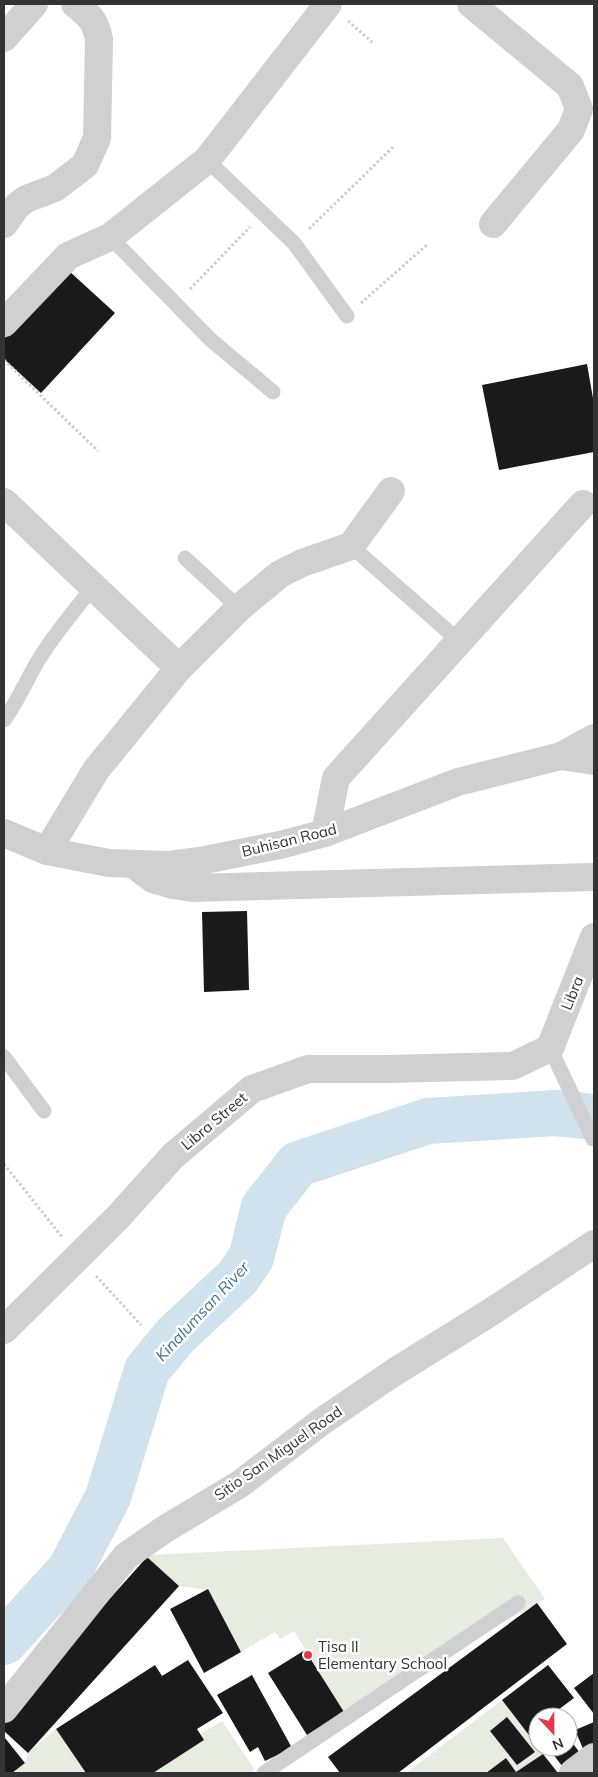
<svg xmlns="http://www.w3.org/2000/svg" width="598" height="1777" viewBox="0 0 598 1777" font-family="Mulish,sans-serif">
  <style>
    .green { fill: #e6ecdf }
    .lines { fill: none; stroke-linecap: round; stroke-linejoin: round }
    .river { stroke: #cfe2ee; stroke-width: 46 }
    .building { fill: #1a1a1a }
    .path { stroke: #cdcdcd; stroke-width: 3; stroke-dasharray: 2.5 2.5; stroke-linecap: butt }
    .service { stroke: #d0d0d0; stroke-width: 15 }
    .minor { stroke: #d0d0d0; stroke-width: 28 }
    .tertiary { stroke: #d0d0d0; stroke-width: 28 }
    .poi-dot { fill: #e63946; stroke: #fff; stroke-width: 2 }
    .labels { text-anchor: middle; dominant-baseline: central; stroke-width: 5; stroke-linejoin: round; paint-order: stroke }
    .street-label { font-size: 15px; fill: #333; stroke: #fff }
    .poi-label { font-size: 15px; fill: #333; stroke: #fff; text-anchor: start }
    .water-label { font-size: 16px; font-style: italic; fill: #3f7597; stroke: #fff }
  </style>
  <rect width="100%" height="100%" fill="#fff"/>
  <path class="green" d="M503 1538 545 1599 344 1712 294 1631 280 1639 275 1632 241 1652 208 1590 179 1586 147 1557 149 1555Z
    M502 1700 543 1754 516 1772 506 1758 486 1773H406Z
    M222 1721 255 1770 250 1773H153L204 1740 200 1734Z
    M56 1729 86 1773H12L25 1763 28 1753Z"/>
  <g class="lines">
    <path class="river" d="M4 1642 70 1570 108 1497 147 1370 176 1335 237 1278 251 1258 264 1207 298 1164 428 1121 555 1113 594 1117"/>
  </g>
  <path class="building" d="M68 270 115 313 41 393 4 359V339Z
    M587 364 594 404V452L499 470 482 385Z
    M247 911 249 990 204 992 202 912Z
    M147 1557 179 1586 28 1753 4 1731V1717Z
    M208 1589 241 1652 204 1673 170 1609Z
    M537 1603 567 1644 398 1773H340L328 1757Z
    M305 1650 344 1712 307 1735 268 1673Z
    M188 1660 223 1713 197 1729 204 1740 153 1773H86L56 1729 155 1665 162 1676Z
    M548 1665 574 1698 558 1710 562 1717H538V1747L502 1700Z
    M594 1673V1714L574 1688Z
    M252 1675 292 1748 265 1761 258 1747 250 1752 217 1695Z
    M507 1717 535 1752 517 1765 490 1731Z
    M594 1722V1747L584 1751 575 1730Z
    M5 1738 25 1763 12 1773H4Z
    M571 1741 583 1757 565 1770 553 1754 562 1747H568V1743Z
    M543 1754 558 1773H486L506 1758 516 1772Z"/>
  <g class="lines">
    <path class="path" d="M348 21 373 43
      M309 229 393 147
      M190 289 250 227
      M361 303 428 244
      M4 360 98 451
      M4 1164 62 1237
      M96 1276 141 1325"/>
    <path class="service" d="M207 160 294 243 347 316
      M110 237 211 340 273 392
      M351 546 459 641
      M185 558 239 608
      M4 720C18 701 27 679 39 659 55 633 75 610 93 587
      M550 1048 593 1139
      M4 1057 44 1111
      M264 1773 518 1603"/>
    <path class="minor" d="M471 4 570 86 579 109 571 130 493 224
      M4 38 34 4
      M4 224 17 206 26 199 55 188 85 165 97 138 99 39C95 20 90 16 75 4
      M4 323 68 256 110 237 207 160 328 4
      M4 502 179 668
      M561 756 594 761
      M325 833 336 778 583 504
      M47 851 96 770 179 668 239 608 280 574 302 563 351 546 391 491
      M134 865 153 879 173 885 192 888 594 877
      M4 1330 118 1217 173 1156 252 1089 308 1069H387L513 1066 550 1048 594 937
      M4 1709 126 1556 165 1529 240 1484 321 1422 393 1373 491 1312 594 1244
      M573 1773 594 1757"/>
    <path class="tertiary" d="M4 833 47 851 109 863 168 865 205 860 280 845 325 833 458 782 561 756 594 738"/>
  </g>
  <circle class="poi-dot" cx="308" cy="1655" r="5"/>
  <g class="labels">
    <g class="street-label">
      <text transform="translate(289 840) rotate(-14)">Buhisan Road</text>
      <text transform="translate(572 993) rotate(-68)">Libra</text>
      <text transform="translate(214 1121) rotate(-40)">Libra Street</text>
      <text transform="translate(278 1453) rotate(-35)">Sitio San Miguel Road</text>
    </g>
    <g class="poi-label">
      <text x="318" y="1646">Tisa II<tspan x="318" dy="17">Elementary School</tspan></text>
    </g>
    <g class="water-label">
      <text transform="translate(202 1311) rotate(-47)">Kinalumsan River</text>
    </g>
  </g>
  <rect width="598" height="1777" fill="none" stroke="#333333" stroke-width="10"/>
  <g transform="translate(553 1732) rotate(158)"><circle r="24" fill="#ffffff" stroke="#adadad"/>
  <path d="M0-4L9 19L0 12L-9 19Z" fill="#e63946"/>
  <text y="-8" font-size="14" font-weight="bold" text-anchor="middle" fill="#333333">N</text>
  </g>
</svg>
